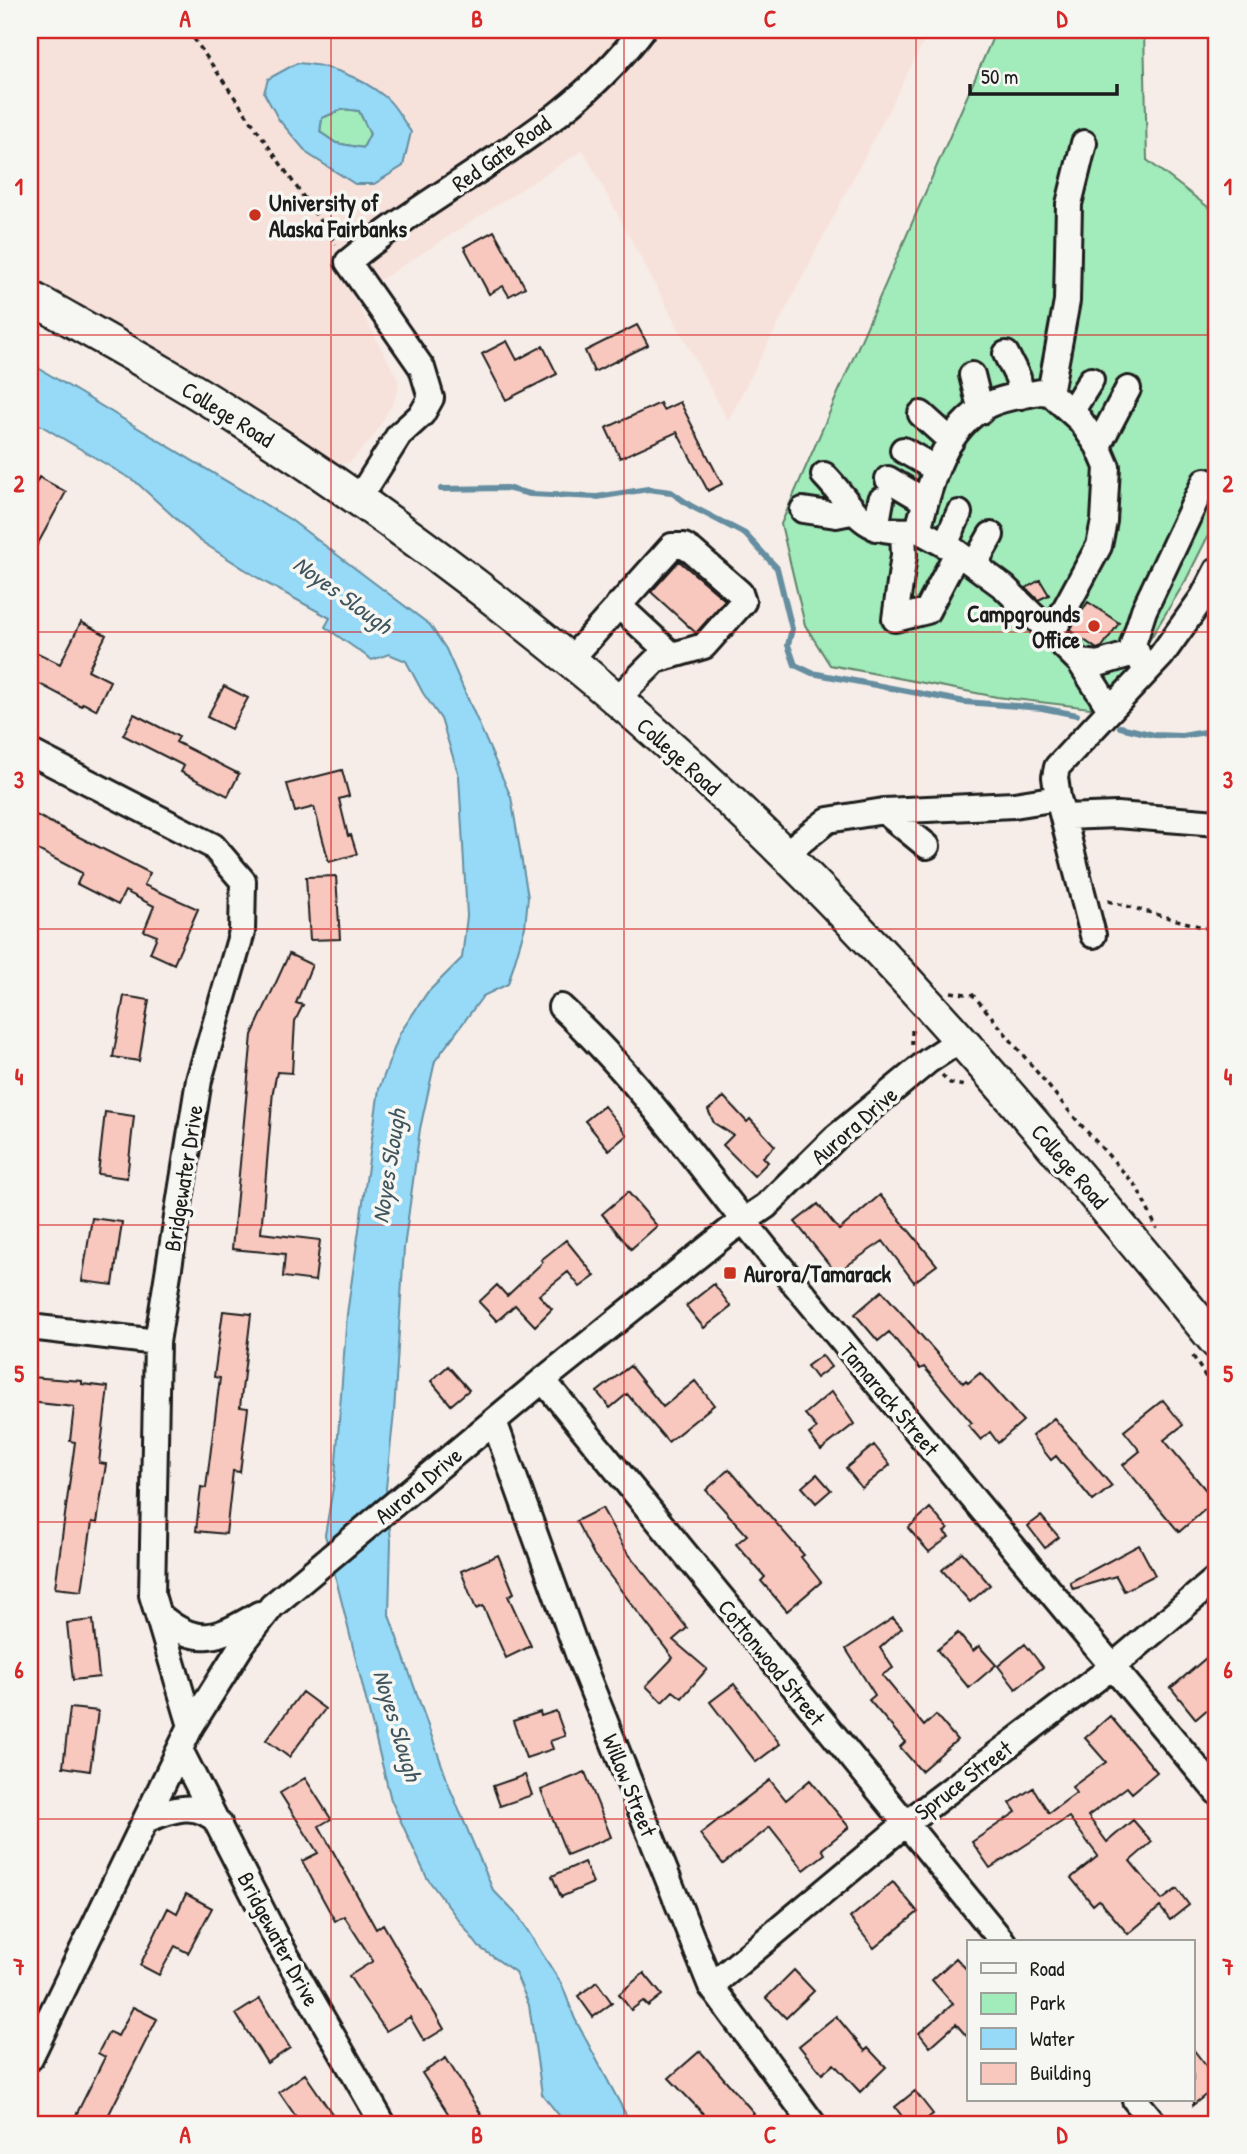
<svg xmlns="http://www.w3.org/2000/svg" width="1247" height="2154" viewBox="0 0 1247 2154" font-family="'Patrick Hand',sans-serif">
  <style>
    .built { fill: #f7e2db }
    .green { fill: #a2ebba; stroke: #5f846b; stroke-width: 2 }
    .water { fill: #96daf8; stroke: #658ea0; stroke-width: 2; fill-rule: evenodd }
    .lines { fill: none; stroke-linecap: round; stroke-linejoin: round }
    .stream { stroke: #658ea0; stroke-width: 6 }
    .building { fill: #f8c8be; stroke: #1c1c1c; stroke-width: 2 }
    .minor-casing { stroke: #1c1c1c; stroke-width: 30 }
    .major-casing { stroke: #1c1c1c; stroke-width: 37 }
    .path { stroke: #1c1c1c; stroke-width: 3.5; stroke-dasharray: 5 5; stroke-linecap: butt }
    .minor { stroke: #f6f6f2; stroke-width: 24 }
    .major { stroke: #f6f6f2; stroke-width: 32 }
    .grid { fill: none; stroke: #d62828; stroke-width: 2; stroke-opacity: 0.55 }
    .poi-dot { fill: #c8321e; stroke: #f6f6f2; stroke-width: 2.5 }
    .labels { text-anchor: middle; dominant-baseline: central; stroke-width: 7; stroke-linejoin: round; paint-order: stroke }
    .street-label { font-size: 23px; fill: #1c1c1c; stroke: #f6f6f2 }
    .poi-label { font-size: 23px; font-weight: bold; fill: #1c1c1c; stroke: #f6f6f2; text-anchor: start }
    .water-label { font-size: 24px; font-style: italic; fill: #41555e; stroke: #f6f6f2 }
    .neatline { fill: none; stroke: #d62828; stroke-width: 2.5 }
    .grid-label { font-size: 23px; text-anchor: middle; font-weight: bold; fill: #d62828 }
  </style>
  <rect width="100%" height="100%" fill="#f6ede8"/>
  <filter id="ink" filterUnits="userSpaceOnUse"><feTurbulence type="fractalNoise" baseFrequency=".0143" numOctaves="2"/><feDisplacementMap in="SourceGraphic" scale="14" xChannelSelector="R" yChannelSelector="G"/><feConvolveMatrix kernelMatrix="1 2 1 2 8 2 1 2 1" color-interpolation-filters="sRGB"/></filter>
  <g filter="url(#ink)">
    <path class="built" d="M30 30H930L728 421 583 150 354 297 398 379 399 387 394 401 372 439 350 462 336 466 106 323 30 281Z"/>
    <path class="green" d="M996 30H1144L1147 160 1217 214V518L1186 580 1133 667 1090 708 997 697 830 665 805 625 781 524Z
      M343 109 359 111 370 134 363 148 336 143 320 132 322 118Z"/>
    <path class="water" d="M297 63C327 64 360 77 384 96 395 104 403 121 411 132L403 166 374 184H355L308 154 279 120 264 93 268 79ZM343 109 359 111 370 134 363 148 336 143 320 132 322 118Z
      M30 363 291 520 430 625 446 649 511 797 528 897 525 927 508 984 483 996 435 1061 420 1129 404 1248 394 1413 386 1488 391 1541 389 1615 451 1791 493 1890 519 1917 562 1985 575 2019 631 2124H566L542 2094 529 2005 515 1972 479 1947 427 1878 391 1800 325 1535 335 1476 347 1314 379 1089 400 1033 427 993 462 958 467 916 459 776 441 719 423 693 406 661 389 654 372 660 325 627 330 618 266 583 199 540 136 482 30 419Z"/>
    <g class="lines">
      <path class="stream" d="M441 489 506 488 530 494 597 497 648 489 671 492 691 506 745 534 777 568 792 629 788 645 795 665 812 673 965 702 1042 708 1077 715
        M1120 727 1154 735 1182 736 1217 730"/>
    </g>
    <path class="building" d="M494 231 525 287 509 296 503 286 489 294 464 247Z
      M637 325 648 345 594 372 585 351Z
      M507 341 517 360 543 346 557 374 506 400 482 354Z
      M680 402 722 484 708 491 677 432 620 458 606 428 660 403 663 410Z
      M39 477 66 492 30 558V496Z
      M679 561 725 600 696 633 651 592Z
      M1040 580 1049 595 1038 600 1026 588Z
      M1088 602 1119 623 1102 647 1097 649 1070 630Z
      M81 622 106 635 88 670 110 681 96 710 83 703 81 706 30 679V649L60 664Z
      M224 686 248 698 231 729 207 717Z
      M134 714 179 737 176 742 239 774 228 796 181 772 184 766 123 735Z
      M342 770 349 796 339 799 348 836 351 835 357 854 329 862 314 807 295 812 287 784Z
      M30 812 150 873 144 885 198 909 174 964 150 953 157 936 144 931 154 906 125 891 118 905 77 884 82 873 30 846Z
      M336 876 340 939 310 940 306 877Z
      M289 954 312 965 296 1003 303 1005 295 1021 292 1073 277 1072 273 1091 261 1233 320 1240 315 1281 283 1277 285 1254 232 1249 252 1035Z
      M124 996 149 1000 139 1061 113 1057Z
      M724 1097 747 1122 750 1119 775 1146 763 1157 768 1162 754 1176 723 1145 733 1135 714 1123 708 1110Z
      M604 1106 627 1135 609 1150 585 1121Z
      M105 1112 134 1116 127 1178 98 1174Z
      M628 1192 657 1226 631 1249 602 1214Z
      M880 1195 937 1265 914 1282 883 1241 836 1273 795 1222 818 1204 839 1230Z
      M92 1218 122 1222 113 1285 82 1281Z
      M566 1240 595 1276 580 1287 568 1272 539 1295 552 1309 535 1326 515 1305 497 1321 479 1302 497 1285 507 1296 543 1262 541 1260Z
      M714 1284 731 1307 704 1328 686 1306Z
      M882 1291 963 1383 966 1380 968 1383 980 1373 1023 1421 998 1443 990 1432 981 1440 968 1425 972 1423 924 1367 920 1369 889 1332 878 1341 855 1314Z
      M223 1311 251 1314 240 1407 248 1408 240 1472 233 1471 226 1534 196 1531 201 1487 206 1488 220 1378 214 1377Z
      M822 1355 831 1367 816 1378 807 1366Z
      M448 1366 469 1390 451 1405 431 1381Z
      M630 1366 663 1407 695 1381 714 1405 668 1442 627 1394 610 1408 597 1392Z
      M30 1377 82 1381V1384L108 1387 99 1463 106 1464 97 1523 92 1522 82 1591 55 1588 75 1442 70 1441 74 1407 30 1402Z
      M832 1391 854 1424 821 1450 809 1434 817 1428 805 1414Z
      M1163 1400 1183 1425 1164 1440 1215 1501 1179 1532 1123 1465 1140 1451 1124 1431Z
      M1054 1418 1112 1486 1093 1501 1056 1456 1051 1460 1032 1436Z
      M874 1445 890 1465 862 1488 846 1468Z
      M729 1469 804 1555 801 1557 821 1582 787 1611 761 1581 765 1577 736 1544 747 1535 706 1490Z
      M817 1474 831 1490 816 1503 802 1487Z
      M602 1508 624 1548 687 1628 673 1640 707 1669 682 1698 673 1691 662 1702 646 1686 673 1658 594 1555 576 1521Z
      M930 1508 948 1529 944 1532 949 1537 929 1552 908 1528Z
      M1041 1516 1059 1537 1045 1548 1028 1526Z
      M1139 1545 1155 1575 1124 1591 1116 1576 1073 1589 1070 1582Z
      M962 1552 990 1585 970 1602 942 1570Z
      M498 1555 514 1593 508 1596 531 1646 506 1658 483 1606 476 1609 461 1571Z
      M893 1618 902 1628 880 1648 893 1668 882 1675 924 1726 936 1715 957 1740 921 1771 900 1747 905 1742 869 1700 875 1695 846 1649Z
      M93 1620 99 1677 73 1680 67 1623Z
      M958 1633 973 1651 979 1646 996 1665 969 1688 937 1650Z
      M1025 1644 1043 1667 1016 1689 998 1666Z
      M1206 1658 1217 1671 1208 1682 1217 1692V1701L1196 1719 1171 1688Z
      M734 1684 780 1744 756 1762 710 1702Z
      M302 1692 325 1709 289 1757 266 1740Z
      M70 1708 98 1711 90 1771 63 1767Z
      M556 1711 565 1736 550 1741 553 1749 526 1758 513 1721 540 1712 541 1716Z
      M1110 1716 1157 1772 1132 1793 1127 1787 1088 1816 1107 1842 1133 1820 1152 1842 1130 1861 1162 1900 1177 1889 1189 1905 1170 1920 1160 1907 1128 1934 1099 1900 1093 1905 1071 1878 1098 1856 1069 1817 990 1868 972 1842 1016 1812 1010 1803 1033 1788 1049 1813 1076 1793 1072 1787 1106 1762 1085 1738Z
      M585 1772 611 1837 567 1855 541 1790Z
      M525 1775 532 1795 500 1806 493 1786Z
      M305 1778 331 1819 319 1826 376 1929 383 1924 444 2029 424 2041 410 2017 386 2031 349 1976 373 1961 344 1916 335 1921 302 1861 318 1853 280 1793Z
      M770 1780 786 1800 810 1780 849 1827 822 1849 825 1854 804 1870 770 1827 723 1864 700 1834Z
      M584 1862 593 1883 561 1897 552 1876Z
      M893 1882 918 1912 874 1948 850 1918Z
      M186 1894 212 1908 188 1953 175 1946 159 1975 140 1965 168 1908 177 1913Z
      M956 1958 969 1972V2039L956 2024 930 2047 919 2033 953 2004 932 1980Z
      M794 1970 814 1991 786 2018 766 1998Z
      M644 1973 662 1995 648 2006 643 2001 631 2010 619 1994Z
      M597 1982 612 2003 593 2017 578 1996Z
      M260 1999 290 2048 267 2063 236 2014Z
      M133 2007 157 2019 104 2124H83L74 2119 105 2057 98 2053 109 2032 118 2036Z
      M836 2016 865 2051 868 2048 886 2067 860 2092 834 2064 822 2074 799 2046Z
      M1193 2049 1217 2080V2086L1193 2105Z
      M700 2051 754 2113 741 2124H713L669 2078Z
      M446 2058 481 2114 464 2124H455L422 2073Z
      M305 2074 339 2124H301L279 2092Z
      M915 2091 933 2114 920 2124H908L895 2107Z"/>
    <g class="lines">
      <g class="minor-casing">
        <path id="minor" d="M1006 354 1018 378 1021 396
          M972 375 981 411
          M1050 393 1067 301 1069 204 1084 143
          M1071 412 1091 380
          M921 414 951 441
          M1098 446 1128 389
          M903 450 936 469
          M824 475C858 510 858 536 917 530
          M888 479 925 501
          M358 500 399 435 422 414 431 398 422 368 348 262C443 182 567 132 642 30
          M803 510 836 515 851 512
          M876 528 881 500
          M903 531 904 555 895 619 927 611 957 553
          M945 545 959 513
          M974 565 991 535
          M618 605 672 655
          M1052 633 1099 546 1104 521 1107 467 1098 446 1080 420 1050 393 1041 392C1025 395 1003 397 988 405 943 429 930 484 918 530L951 548 1004 587 1080 662 1110 709
          M570 660 672 546H684L692 551 740 593 743 602 704 646 656 660 616 700
          M1080 662 1098 664 1137 652
          M1146 672 1133 644 1144 610 1205 481
          M30 752 213 846 243 881 242 932 199 1080 157 1342 152 1595 191 1726
          M884 811 927 846
          M1064 817 1117 815 1217 823
          M785 854 828 820 884 811 1014 805 1058 798
          M1093 935 1058 798 1055 777 1057 767 1161 656 1203 597 1217 570
          M561 1007C644 1084 708 1179 780 1266 926 1442 1071 1617 1217 1792
          M30 1327 157 1342
          M543 1380 1003 1942
          M494 1421 578 1654 711 1986 813 2124
          M158 1614C197 1649 218 1638 259 1614
          M180 1750 276 1938 383 2124
          M148 1819C174 1809 197 1800 219 1823
          M711 1986 904 1825 1112 1667 1217 1578
          M30 2058 191 1726 243 1643 272 1606 543 1380 729 1231 766 1206 836 1137 928 1061 960 1040
          M1135 2100 1155 2124"/>
      </g>
      <g class="major-casing">
        <path id="major" d="M30 297C104 339 180 380 251 427 401 524 544 633 677 752 876 931 1048 1137 1217 1343"/>
      </g>
      <path class="path" d="M188 30 336 244
        M1108 901 1217 931
        M951 992 973 995 991 1016 1073 1116 1137 1187 1157 1229
        M912 1045V1025
        M942 1075 950 1083 965 1086
        M1193 1356 1217 1396"/>
      <use href="#minor" class="minor"/>
      <use href="#major" class="major"/>
    </g>
  </g>
  <path class="grid" d="M331 30V2124M624 30V2124M916 30V2124M30 335H1217M30 632H1217M30 929H1217M30 1225H1217M30 1522H1217M30 1819H1217"/>
  <g class="poi-dot">
    <circle cx="255" cy="215" r="7"/>
    <circle cx="1094" cy="626" r="7"/>
    <rect x="723" y="1266" width="14" height="14" rx="3.5"/>
  </g>
  <g class="labels">
    <g class="street-label">
      <text transform="translate(501 153) rotate(-35)">Red Gate Road</text>
      <text transform="translate(228 414) rotate(32)">College Road</text>
      <text transform="translate(679 756) rotate(42)">College Road</text>
      <text transform="translate(854 1125) rotate(-41)">Aurora Drive</text>
      <text transform="translate(1070 1166) rotate(49)">College Road</text>
      <text transform="translate(183 1178) rotate(-81)">Bridgewater Drive</text>
      <text transform="translate(890 1399) rotate(50)">Tamarack Street</text>
      <text transform="translate(418 1485) rotate(-40)">Aurora Drive</text>
      <text transform="translate(772 1662) rotate(51)">Cottonwood Street</text>
      <text transform="translate(963 1780) rotate(-37)">Spruce Street</text>
      <text transform="translate(630 1785) rotate(68)">Willow Street</text>
      <text transform="translate(279 1939) rotate(62)">Bridgewater Drive</text>
    </g>
    <g class="poi-label">
      <text x="269" y="202">University of<tspan x="269" dy="26">Alaska Fairbanks</tspan></text>
      <text x="1080" y="613" text-anchor="end">Campgrounds<tspan x="1080" dy="26">Office</tspan></text>
      <text x="744" y="1273">Aurora/Tamarack</text>
    </g>
    <g class="water-label">
      <text transform="translate(343 594) rotate(36)">Noyes Slough</text>
      <text transform="translate(388 1166) rotate(-81)">Noyes Slough</text>
      <text transform="translate(398 1725) rotate(73)">Noyes Slough</text>
    </g>
  </g>
  <rect width="1247" height="2154" fill="none" stroke="#f6f6f2" stroke-width="77"/>
  <rect x="967" y="1940" width="228" height="161" fill="#f6f6f2" stroke="#9f9f9c" stroke-width="2"/>
  <rect x="981" y="1963" width="35" height="10" fill="#f6f6f2" stroke="#9f9f9c" stroke-width="2"/>
  <text x="1030" y="1976" font-size="21" fill="#1c1c1c">Road</text>
  <rect x="981" y="1993" width="35" height="21" fill="#a2ebba" stroke="#9f9f9c" stroke-width="2"/>
  <text x="1030" y="2010" font-size="21" fill="#1c1c1c">Park</text>
  <rect x="981" y="2028" width="35" height="21" fill="#96daf8" stroke="#9f9f9c" stroke-width="2"/>
  <text x="1030" y="2046" font-size="21" fill="#1c1c1c">Water</text>
  <rect x="981" y="2063" width="35" height="21" fill="#f8c8be" stroke="#9f9f9c" stroke-width="2"/>
  <text x="1030" y="2080" font-size="21" fill="#1c1c1c">Building</text>
  <path d="M970 84v10h147v-10" fill="none" stroke="#1c1c1c" stroke-width="3.5"/>
  <text x="981" y="84" font-size="21" fill="#1c1c1c" stroke="#f6f6f2" stroke-width="5" paint-order="stroke">50 m</text>
  <rect x="38" y="38" width="1170" height="2078" class="neatline"/>
  <g class="grid-label">
    <text x="185" y="27">A</text>
    <text x="477" y="27">B</text>
    <text x="770" y="27">C</text>
    <text x="1062" y="27">D</text>
    <text x="19" y="195">1</text>
    <text x="1228" y="195">1</text>
    <text x="19" y="492">2</text>
    <text x="1228" y="492">2</text>
    <text x="19" y="788">3</text>
    <text x="1228" y="788">3</text>
    <text x="19" y="1085">4</text>
    <text x="1228" y="1085">4</text>
    <text x="19" y="1382">5</text>
    <text x="1228" y="1382">5</text>
    <text x="19" y="1678">6</text>
    <text x="1228" y="1678">6</text>
    <text x="19" y="1975">7</text>
    <text x="1228" y="1975">7</text>
    <text x="185" y="2143">A</text>
    <text x="477" y="2143">B</text>
    <text x="770" y="2143">C</text>
    <text x="1062" y="2143">D</text>
  </g>
</svg>
